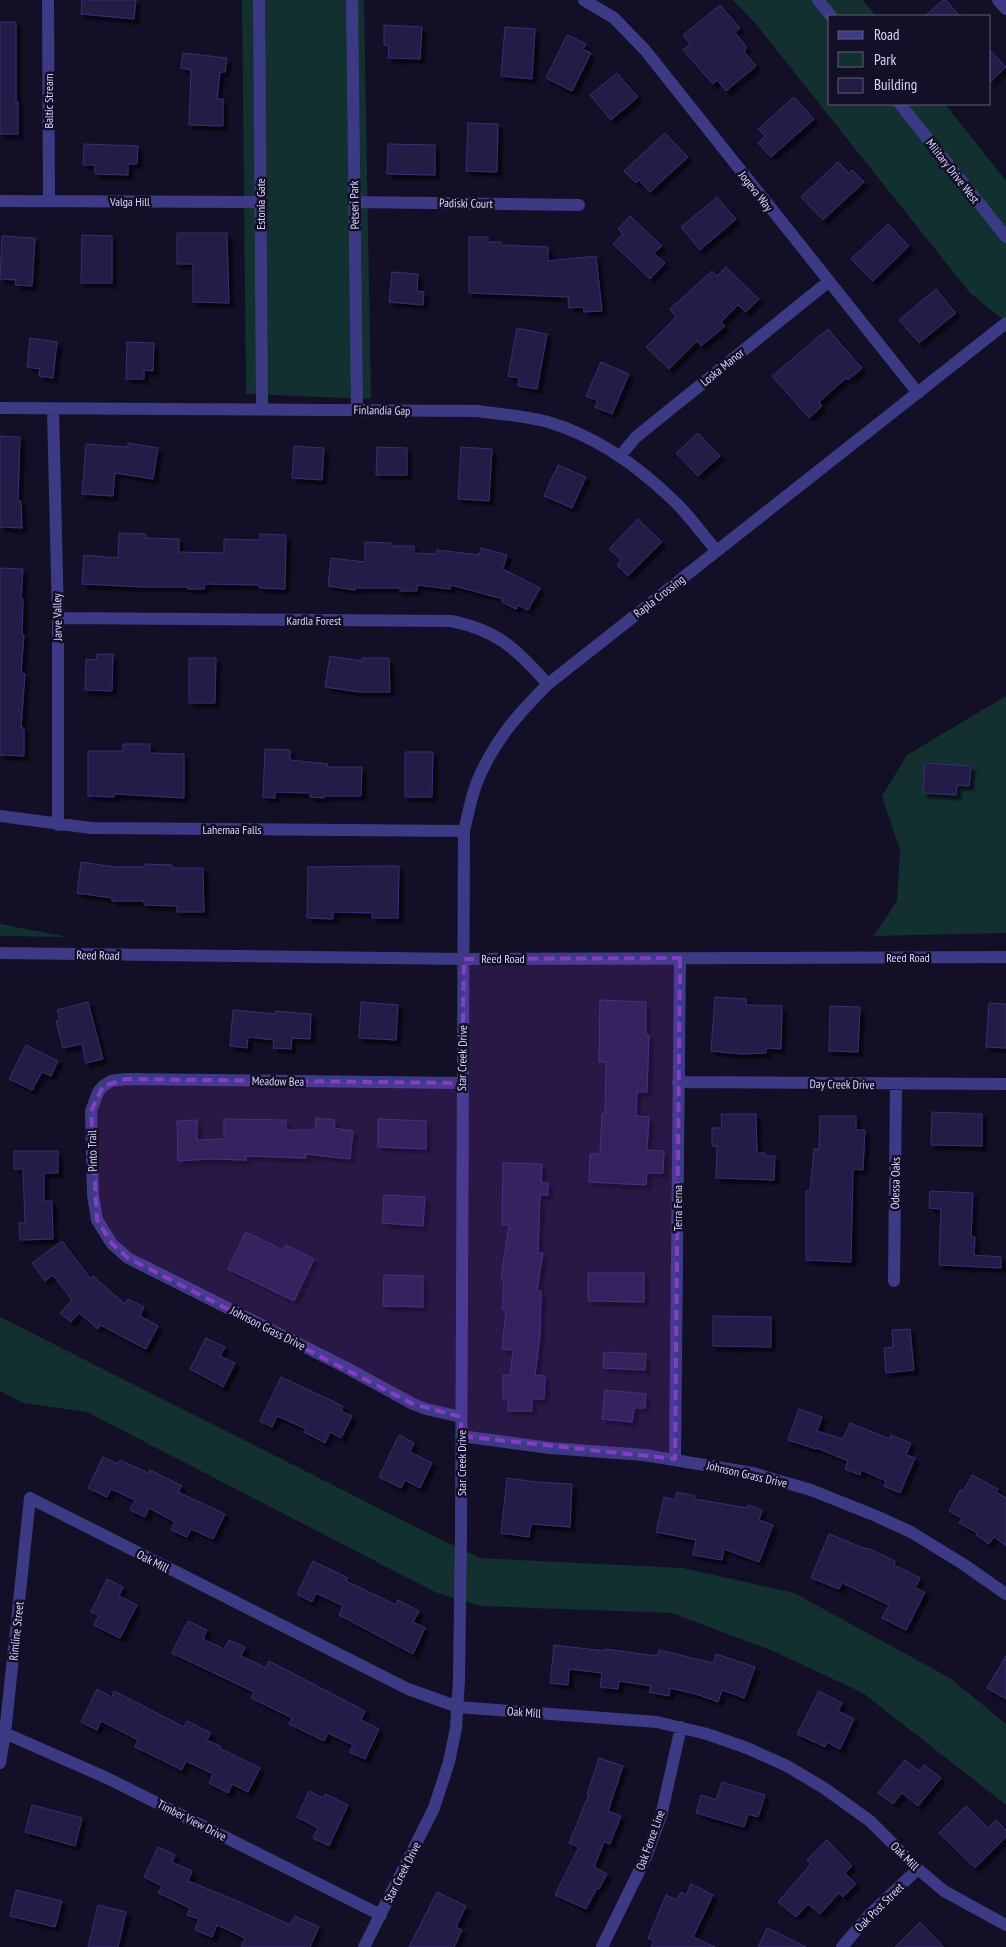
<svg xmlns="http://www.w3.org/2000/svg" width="1006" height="1947" viewBox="0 0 1006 1947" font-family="'PT Sans Narrow',sans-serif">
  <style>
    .green { fill: #12302f; fill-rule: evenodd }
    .building { fill: #241b47; stroke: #3b2d73; filter: url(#shadow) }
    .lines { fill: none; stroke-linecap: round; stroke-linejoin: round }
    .minor { stroke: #3d3a85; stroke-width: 12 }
    .marked { fill: #843dc5; fill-opacity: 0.2; stroke: #843dc5; stroke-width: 4; stroke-dasharray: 10 6; stroke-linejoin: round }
    .labels { text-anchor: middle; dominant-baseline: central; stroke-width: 5; stroke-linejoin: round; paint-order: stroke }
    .street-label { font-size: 12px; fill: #d9d4ff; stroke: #130f26 }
  </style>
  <defs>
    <filter id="shadow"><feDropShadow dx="4.5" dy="4.5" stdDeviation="1" flood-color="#0009"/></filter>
  </defs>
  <rect width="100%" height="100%" fill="#130f26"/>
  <path class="green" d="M242 0H364L371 399 246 394Z
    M733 0H863L876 16H830V104H945L1006 181V322L970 293 755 23Z
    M1006 696V933L874 936 897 901 900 850 882 796 907 755ZM925 763 971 766 969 786 957 785 923 793Z
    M0 924 68 937 0 936Z
    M0 1317 438 1538 480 1558 683 1568 794 1593 950 1678 1006 1724V1805L863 1693 775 1652 672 1613 481 1606 435 1592 87 1412 23 1403 0 1391Z"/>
  <path class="building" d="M82 0H136L134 19 81 14Z
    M943 0H946L960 16H925Z
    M720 5 740 28 735 32 747 48 744 51 756 66 726 91 717 80 713 84 683 50 690 44 683 35Z
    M0 22H16V102H18V134H0Z
    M384 25 422 27 420 59 388 58 389 46 384 45Z
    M505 27 535 29 532 79 501 76Z
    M567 35 586 44 583 49 591 53 572 91 546 78Z
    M990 50 1006 67 990 82Z
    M183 53 227 58 225 72H220L217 99H223V126L189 125 191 70 181 68Z
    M617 73 638 97 611 120 590 95Z
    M794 97 814 119 771 157 758 143 765 136 758 129Z
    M468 123 498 124 497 172 466 171Z
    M665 133 688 157 650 192 639 180 636 183 624 171Z
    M84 144 138 146 137 164H128V175L95 174V165H83Z
    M388 144 435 145V175L387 174Z
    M838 162 849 173 852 170 864 182 823 220 801 197Z
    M717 197 736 219 700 250 681 227Z
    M630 216 662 246 654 253 665 263 650 279 613 244 623 234 618 229Z
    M888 224 909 246 873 281 851 259Z
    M177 233H227L229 303 193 302V264H177Z
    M82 235 112 236V283H81Z
    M2 236 35 238 32 286 15 285 16 280 0 279Z
    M469 237H488V242H501V245L548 247V261L596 256 602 311 584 312 583 307 569 308 568 297 469 293Z
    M726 267 759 299 746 312 738 305 721 322 725 326 701 346 697 341 669 369 646 347 676 317 670 309 712 271 717 276Z
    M392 272 418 274 417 291 424 292 423 305 389 302Z
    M936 289 956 313 919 343 899 320Z
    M517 328 547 334 537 389 518 386 519 378 508 376Z
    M828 329 862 368 848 380 846 378 819 402 822 406 809 418 772 376Z
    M30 338 57 342 53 378 39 376 40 369 27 367Z
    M127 342 154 343 153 371 144 370V379H126Z
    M601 362 629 374 612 414 595 407 598 401 586 396Z
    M698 433 720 456 698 476 676 453Z
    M0 436 20 437 18 501H21L22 528 0 527Z
    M128 443 158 448 153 479 115 473 113 496 82 494 86 444 128 447Z
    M294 446 324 448 322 480 292 478Z
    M377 447 407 448V475H376Z
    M461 447 492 449 489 501 458 499Z
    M558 465 586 477 572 508 544 496Z
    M638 519 662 542 628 576 617 565 621 560 609 549Z
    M119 533 145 534V538L179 539V552L224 553V539L260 540V534L286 535 285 589 259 588V585L205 584 204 589H188V587H143L82 584 84 555 118 558Z
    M365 542 392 543V546H414V553L436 554 437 550 479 555 481 548 507 555 503 569 540 588 528 610 518 605 516 609 502 602 503 599 451 585 450 589 417 585V591H400V588H355V590L328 586 331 558 365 562Z
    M0 568 23 569 21 599H23L22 634 24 635 21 673 25 674 21 728H24V756L0 755Z
    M97 654H113L112 691 85 690 86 659 96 660Z
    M330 656 362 661V658H389L390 692H359L325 687Z
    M189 658H216L215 703H189Z
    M123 744H150V753L184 754V798L114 794V797L88 796V751H123Z
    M265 749 290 750V760L328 764 327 767H362L361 796H324V798L310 797V793L275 792V798L263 797Z
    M405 752H433L432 797H405Z
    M925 763 971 766 969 786 957 785 956 795 923 793Z
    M81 862 115 867H145V864L172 865V868H203L204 912H177V906L144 905V901H112V898L77 893Z
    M383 866H399L398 918H372V913L333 912V919L307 918 308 867Z
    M715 997 746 999V1005L782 1006 781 1049 766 1048V1053L742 1054 711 1051Z
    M600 1000 646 1002V1035H649L647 1092H637L636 1116 649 1117 647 1150 664 1151 663 1173H647L646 1185 589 1182 590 1154H600L602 1114H605L606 1062H599Z
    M88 1002 103 1059 86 1063 82 1044 63 1048 56 1021 60 1020 57 1010Z
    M361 1002 398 1005 396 1040 359 1038Z
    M989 1003 1006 1004V1048L986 1047Z
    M830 1006 860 1007 858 1052 829 1051Z
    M233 1010 275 1014V1011L311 1014 310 1039 292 1038 291 1049 273 1048 274 1040 248 1037 247 1048 230 1046Z
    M26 1045 58 1061 51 1076 42 1072 32 1090 9 1079Z
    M932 1112 982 1114V1146L931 1145Z
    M721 1114H756L757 1153H765V1156H775L774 1180 716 1178 717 1146H712V1128H722Z
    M820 1116H856V1130H865L863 1170 853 1169 851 1262 806 1260V1191H810L814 1149H819Z
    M316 1118 335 1120 334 1128 353 1131 350 1159 306 1154V1158L246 1156V1160L209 1159 178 1161 177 1121 197 1120V1140L224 1139V1119L286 1120V1130H315Z
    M378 1119 426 1121V1149L378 1147Z
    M14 1151H58V1173H44V1201H52L53 1239 20 1240 19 1223H25L23 1169H14Z
    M503 1163 542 1164 541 1182 548 1183V1195H540L538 1253H543L537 1290 541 1291 540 1335 535 1375 545 1376 544 1399H532V1411H508V1399H503V1375H510L513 1350 502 1349 506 1310H502L504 1279 501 1278 509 1225H502Z
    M930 1191 973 1193 971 1237H975L974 1255 1001 1257V1268L939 1265 941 1209 929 1208Z
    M384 1195 425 1197 423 1226 382 1223Z
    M246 1232 283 1250 286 1245 314 1259 294 1301 228 1269Z
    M62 1241 91 1279 93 1276 125 1304 128 1299 144 1307 140 1316 158 1326 146 1349 100 1325 98 1329 79 1313 71 1322 60 1313 72 1300 53 1275 45 1281 32 1263Z
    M588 1273H644V1302L588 1301Z
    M384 1275 423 1276V1307L383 1306Z
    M713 1316 771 1317V1347L713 1346Z
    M910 1329 914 1370 886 1373 884 1348 893 1347 892 1330Z
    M206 1338 225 1347 220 1356 235 1363 223 1387 190 1369Z
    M604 1352 646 1354 645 1370 603 1368Z
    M281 1377 343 1406 341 1411 352 1416 341 1438 330 1432 325 1443 304 1432 306 1429 277 1416 272 1427 260 1421Z
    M605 1390 646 1394 645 1408H634L632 1422 602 1419Z
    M799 1409 822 1417 817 1431 843 1439 850 1423 890 1439 891 1435 911 1443 906 1455 915 1458 900 1493 884 1486 886 1481 861 1470 860 1475 845 1469 848 1461 817 1448 816 1449 788 1440Z
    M399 1435 414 1443 410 1452 432 1463 420 1488 405 1480 401 1488 379 1477Z
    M103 1457 118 1464 120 1460 148 1473 150 1470 182 1486 178 1492 225 1514 213 1539 191 1529 187 1537 171 1530 175 1522 149 1508 145 1517 130 1510 135 1500 111 1489 107 1497 88 1488Z
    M972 1475 998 1489 996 1492 1006 1498V1546L994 1537 989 1544 976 1535 977 1533 959 1523 962 1518 949 1511 960 1490 963 1491Z
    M507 1478 536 1482 572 1484 570 1527 531 1524 529 1537 501 1533Z
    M677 1492 695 1496V1499L747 1508 748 1505 762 1510 759 1520 773 1525 759 1562 724 1549 722 1560 693 1555 696 1540 656 1532 664 1497 675 1500Z
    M829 1534 866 1549 867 1548 895 1561 894 1565 920 1578 915 1588 925 1592 906 1630 882 1618 889 1605 842 1583 839 1589 811 1578Z
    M313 1561 348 1578 346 1581 396 1605 398 1600 419 1611 413 1622 425 1628 413 1654 339 1615 343 1606 316 1593 312 1602 297 1594Z
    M107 1579 123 1587 119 1596 137 1605 120 1638 94 1625 99 1615 91 1612Z
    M188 1621 207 1630 203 1639 224 1649 229 1640 245 1647 241 1656 266 1668 269 1661 365 1711 361 1720 379 1729 365 1759 349 1752 353 1745 328 1733 324 1741 289 1724 292 1718 251 1698 254 1692 172 1653Z
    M554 1645 605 1651V1649L657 1656 659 1650 713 1663 716 1654 755 1667 744 1698 722 1690 718 1702 699 1695 670 1688 669 1696 649 1692 651 1686 619 1681 618 1689 600 1687 602 1673 569 1669 568 1685 550 1683Z
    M1006 1656V1699L987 1688Z
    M97 1689 112 1697 114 1691 184 1727 187 1721 211 1733 207 1740 220 1746 219 1748 260 1768 248 1792 232 1784 228 1793 209 1783 213 1774 186 1761 182 1770 135 1747 138 1740 101 1721 97 1730 81 1722Z
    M819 1691 842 1703 838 1711 854 1719 840 1749 827 1742 825 1747 797 1734Z
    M599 1758 623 1766 608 1811 621 1816 610 1844 604 1842 594 1867 607 1874 599 1889 597 1888 586 1909 555 1895 579 1847 569 1843 589 1794H587Z
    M905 1760 919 1771 924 1765 941 1778 918 1806 902 1793 893 1804 878 1793Z
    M722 1782 765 1795 758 1817 748 1814 744 1827 696 1813 701 1795 716 1800Z
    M309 1791 323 1798 325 1794 348 1805 329 1846 313 1838 318 1828 297 1817Z
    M32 1805 82 1818 75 1846 25 1832Z
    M966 1806 988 1828 996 1820 1006 1830V1837L975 1868 939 1833Z
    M827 1840 852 1866 845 1873 856 1884 843 1897 839 1893 820 1914 808 1904 796 1917 778 1902 811 1864 807 1860Z
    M158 1847 175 1855 172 1862 192 1871 188 1881 240 1902 290 1925 295 1916 319 1927 310 1947H241L245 1938 217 1925 212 1937 195 1930 199 1919 187 1915 190 1908 158 1893 162 1886 144 1877Z
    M691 1884 713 1895 693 1937 715 1947H651L654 1941 648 1938 666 1895 677 1900 681 1892 686 1895Z
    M16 1890 62 1901 55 1927 10 1916Z
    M437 1892 466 1906 456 1927 462 1930 454 1947H409Z
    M98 1905 126 1912 118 1947H88Z
    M920 1922 944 1947H895Z
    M767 1928 774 1931 806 1947H758Z"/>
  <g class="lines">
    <path class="minor" d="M48 0 49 201
      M259 0 262 409
      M352 0 357 409
      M584 0 614 18 645 50 918 393
      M818 0 831 16
      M998 0 1006 9
      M900 104 1006 237
      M0 201 260 202
      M354 202 579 205
      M0 408 477 411C501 414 525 416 548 422 596 436 639 467 674 501 690 516 702 534 716 550
      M53 409 58 618V825
      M620 456 636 437 828 282
      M58 618 451 621C500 631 515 649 548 684
      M0 816 91 828 464 831
      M0 953 464 959 1006 957
      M678 1082 1006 1084
      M894 1281 896 1085
      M461 1417 426 1409 413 1404 347 1368 128 1258 112 1244 97 1220 93 1195 91 1111 98 1092 103 1086 111 1081 126 1079 462 1083
      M461 1436 550 1448 644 1455 753 1473 811 1490 876 1516 911 1532 963 1564 1006 1594
      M675 1459 680 958
      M0 1731 107 1778 381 1915
      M0 1763 5 1733 30 1498 408 1689 458 1707 657 1722 707 1734 747 1748 787 1766 824 1788 870 1821 918 1869 944 1891 1006 1925
      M364 1947 434 1808 449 1762 456 1728 459 1680 461 1533 464 831C468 815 471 797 477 782 494 741 517 715 548 684L1006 323
      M602 1947 646 1857 661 1816 681 1727
      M842 1947 869 1915 918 1869"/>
  </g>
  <path class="marked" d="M680 958 675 1459 461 1436V1417L413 1404 128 1258 112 1244 97 1220 91 1111 103 1086 126 1079 462 1083 464 959Z"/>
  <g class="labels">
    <g class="street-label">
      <text transform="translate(48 101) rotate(-90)">Baltic Stream</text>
      <text transform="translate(953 171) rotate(52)">Military Drive West</text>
      <text transform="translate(756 191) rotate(52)">Jogeva Way</text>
      <text x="130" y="201">Valga Hill</text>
      <text transform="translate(466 203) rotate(1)">Padiski Court</text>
      <text transform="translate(260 204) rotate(-90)">Estonia Gate</text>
      <text transform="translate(354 205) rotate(-91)">Petseri Park</text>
      <text transform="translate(722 367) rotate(-39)">Loska Manor</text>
      <text transform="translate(382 410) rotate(1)">Finlandia Gap</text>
      <text transform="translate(659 596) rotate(-38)">Rapla Crossing</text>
      <text transform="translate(57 617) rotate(-91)">Jarve Valley</text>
      <text x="314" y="620">Kardla Forest</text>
      <text x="232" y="829">Lahemaa Falls</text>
      <text transform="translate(98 955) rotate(1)">Reed Road</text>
      <text x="908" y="957">Reed Road</text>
      <text x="503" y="958">Reed Road</text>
      <text transform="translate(462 1058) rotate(-89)">Star Creek Drive</text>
      <text transform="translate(278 1081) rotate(1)">Meadow Bea</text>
      <text transform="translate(842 1084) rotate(1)">Day Creek Drive</text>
      <text transform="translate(92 1151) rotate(-91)">Pinto Trail</text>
      <text transform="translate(895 1183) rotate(-89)">Odessa Oaks</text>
      <text transform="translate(677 1208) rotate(-90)">Terra Ferna</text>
      <text transform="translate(268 1328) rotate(27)">Johnson Grass Drive</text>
      <text transform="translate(461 1463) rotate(-90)">Star Creek Drive</text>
      <text transform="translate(747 1474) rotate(13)">Johnson Grass Drive</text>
      <text transform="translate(153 1561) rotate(27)">Oak Mill</text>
      <text transform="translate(16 1631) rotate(-84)">Rimline Street</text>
      <text transform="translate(524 1712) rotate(4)">Oak Mill</text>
      <text transform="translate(192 1820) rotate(27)">Timber View Drive</text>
      <text transform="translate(650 1840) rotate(-70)">Oak Fence Line</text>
      <text transform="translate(905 1856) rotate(45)">Oak Mill</text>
      <text transform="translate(402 1872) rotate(-63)">Star Creek Drive</text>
      <text transform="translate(879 1907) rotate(-45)">Oak Post Street</text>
    </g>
  </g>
  <rect x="828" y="15" width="162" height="90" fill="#130f26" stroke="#625e7d"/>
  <rect x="838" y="31" width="25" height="8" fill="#3d3a85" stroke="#625e7d"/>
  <text x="874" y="40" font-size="15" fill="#d9d4ff">Road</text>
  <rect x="838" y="52" width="25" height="15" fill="#12302f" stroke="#625e7d"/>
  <text x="874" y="65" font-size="15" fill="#d9d4ff">Park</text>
  <rect x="838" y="78" width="25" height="15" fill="#241b47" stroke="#625e7d"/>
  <text x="874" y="90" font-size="15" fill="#d9d4ff">Building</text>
</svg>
